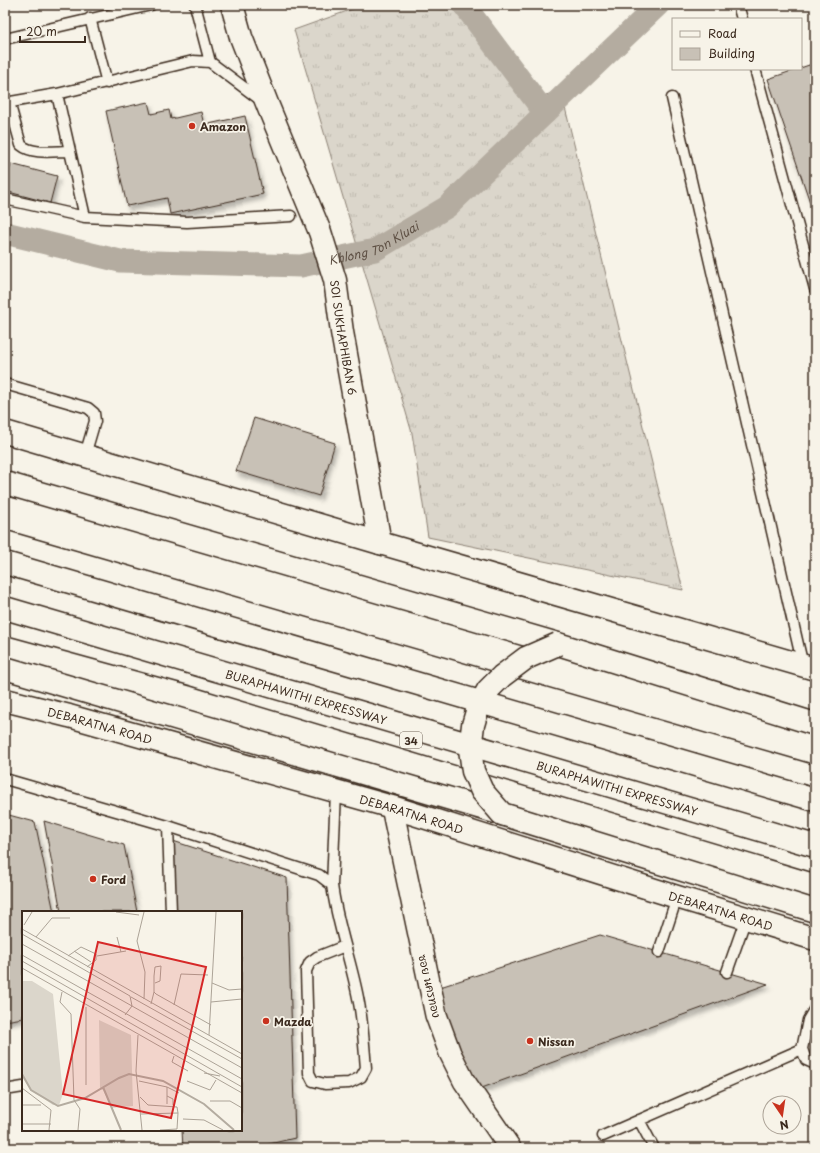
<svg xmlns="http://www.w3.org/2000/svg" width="820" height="1153" viewBox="0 0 820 1153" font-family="'Playpen Sans','Playpen Sans Thai',sans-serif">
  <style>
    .grass { fill: url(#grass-tufts); stroke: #8b8074 }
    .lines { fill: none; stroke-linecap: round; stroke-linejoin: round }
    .canal { stroke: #b4aca0; stroke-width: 23 }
    .building { fill: #c8c1b6; stroke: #3b2a1e; filter: url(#shadow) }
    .service-casing { stroke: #3b2a1e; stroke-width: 13 }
    .minor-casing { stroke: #3b2a1e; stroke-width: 24 }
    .tertiary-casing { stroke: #3b2a1e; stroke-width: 25 }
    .secondary-casing { stroke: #3b2a1e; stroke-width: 25 }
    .trunk-casing { stroke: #3b2a1e; stroke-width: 25 }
    .motorway-casing { stroke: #3b2a1e; stroke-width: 25 }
    .service { stroke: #f7f3e8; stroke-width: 10 }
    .minor { stroke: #f7f3e8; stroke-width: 21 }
    .tertiary { stroke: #f7f3e8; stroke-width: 22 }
    .secondary { stroke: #f7f3e8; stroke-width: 22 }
    .trunk { stroke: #f7f3e8; stroke-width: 22 }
    .motorway { stroke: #f7f3e8; stroke-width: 22 }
    .motorway-bridge-casing { stroke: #3b2a1e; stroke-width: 25; stroke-linecap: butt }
    .motorway-bridge { stroke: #f7f3e8; stroke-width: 22 }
    .poi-dot { fill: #c8321e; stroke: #f7f3e8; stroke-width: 1.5 }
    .labels { text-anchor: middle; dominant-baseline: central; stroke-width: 3.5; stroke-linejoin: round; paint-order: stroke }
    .shield { fill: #f7f3e8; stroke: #73665b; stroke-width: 1 }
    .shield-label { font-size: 10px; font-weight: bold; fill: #3b2a1e }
    .poi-label { font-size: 11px; font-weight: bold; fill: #3b2a1e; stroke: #f7f3e8; text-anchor: start }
    .street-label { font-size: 11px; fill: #3b2a1e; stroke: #f7f3e8 }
    .water-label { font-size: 12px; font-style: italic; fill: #5f5145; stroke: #f7f3e8 }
    .inset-river { fill: none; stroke: #b4aca0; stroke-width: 2 }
    .inset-road { fill: none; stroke: #aca397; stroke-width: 1 }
    .view { fill: #d62828; fill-opacity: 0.15; stroke: #d62828; stroke-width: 2 }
    .inset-edge { fill: none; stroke: #3b2a1e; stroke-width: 2 }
  </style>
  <defs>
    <pattern id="grass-tufts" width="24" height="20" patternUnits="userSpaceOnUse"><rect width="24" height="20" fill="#dbd6cb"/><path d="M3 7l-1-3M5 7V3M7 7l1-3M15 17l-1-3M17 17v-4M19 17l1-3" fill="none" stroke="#bdb8ae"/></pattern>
    <filter id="shadow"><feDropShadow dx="2.5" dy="4.5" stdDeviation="2" flood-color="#0004"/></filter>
  </defs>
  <rect width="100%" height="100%" fill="#f7f3e8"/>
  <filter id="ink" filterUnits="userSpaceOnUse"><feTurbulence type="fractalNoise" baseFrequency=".025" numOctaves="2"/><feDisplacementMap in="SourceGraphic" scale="8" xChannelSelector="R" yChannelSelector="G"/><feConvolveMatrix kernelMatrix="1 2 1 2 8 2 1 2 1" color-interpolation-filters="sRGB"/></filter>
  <g filter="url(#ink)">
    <path class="grass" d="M364 5H465L538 97 561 91 683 590 428 537 412 433 294 30Z"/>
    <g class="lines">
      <g class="canal">
        <path d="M464 5 545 113"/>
        <path id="s1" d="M5 233 120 261 301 266 375 250 447 207 658 5"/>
      </g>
    </g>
    <path class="building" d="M815 63V217L768 79Z
      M148 102 151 114 169 110 171 119 201 112 204 125 245 116 263 194 170 214 167 198 127 206 106 111Z
      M11 164 57 176 50 203 5 191V185Z
      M254 418 335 443 319 496 236 471Z
      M5 814 35 822 54 912H23V1018L5 1021Z
      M44 821 124 845 137 912H61Z
      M173 841 287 878 295 1138 252 1148H183L182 1130H241V912H176Z
      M600 935 768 984 468 1093 431 990Z"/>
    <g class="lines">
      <g class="service-casing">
        <path id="service" d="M195 5 210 62
          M738 5 742 19
          M90 18 107 83
          M5 39 151 5
          M755 69 815 289
          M57 94 85 217 187 222 291 216
          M672 98 803 666
          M9 102 21 145C33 155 54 151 70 151
          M5 103 57 94 193 61 210 62 262 101
          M5 199 85 217
          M5 384 88 408 94 413 95 421 85 455
          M5 779 168 826 319 875 332 885C337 925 352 963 359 1003 363 1024 364 1046 366 1068L361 1077 349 1083 325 1084 313 1081 309 1073 306 971 310 962 317 957 345 946
          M168 826 171 912
          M332 885 336 792
          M659 952 677 897
          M727 972 746 918
          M815 1008 808 1020 802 1049 806 1060 815 1064
          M5 1090 23 1087
          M639 1120 654 1148
          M603 1136 802 1049"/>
      </g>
      <g class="minor-casing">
        <path id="minor" d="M392 807 436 1015 450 1053 464 1081 510 1148"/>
      </g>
      <g class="tertiary-casing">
        <g id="tertiary">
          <path id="s2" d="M232 5 241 37 268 106 320 232 335 280 342 332 380 543"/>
        </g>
      </g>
      <g class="secondary-casing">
        <g id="secondary">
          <path d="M5 432 380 543 815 669"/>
          <path id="s3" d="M5 700 69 716 392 807 677 897 815 939"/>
        </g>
      </g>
      <g class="trunk-casing">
        <path id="trunk" d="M5 542 815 777
          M5 623 195 675 815 861"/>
      </g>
      <g class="motorway-casing">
        <path id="motorway" d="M5 483 558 644 815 724
          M5 668 502 814"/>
      </g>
      <use href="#service" class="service"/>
      <use href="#minor" class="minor"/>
      <use href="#tertiary" class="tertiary"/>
      <use href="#secondary" class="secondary"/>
      <use href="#trunk" class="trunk"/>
      <use href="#motorway" class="motorway"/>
      <g class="motorway-bridge-casing">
        <g id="motorway-bridge">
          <path d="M5 563 815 800"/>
          <path id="s4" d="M5 608 815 846"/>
          <path d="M558 644 526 658 502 676 488 690 478 708 473 725 470 749 473 771 482 791 502 814 815 911"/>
        </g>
      </g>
      <use href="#motorway-bridge" class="motorway-bridge"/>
    </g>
  </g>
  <g class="poi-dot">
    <circle cx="192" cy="126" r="4"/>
    <circle cx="93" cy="879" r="4"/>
    <circle cx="266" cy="1021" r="4"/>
    <circle cx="530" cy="1041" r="4"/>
  </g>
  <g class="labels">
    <rect class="shield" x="400" y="732" width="22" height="16" rx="3"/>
    <g class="shield-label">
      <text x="411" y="740">34</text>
    </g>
    <g class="poi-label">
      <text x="200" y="126">Amazon</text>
      <text x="101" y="879">Ford</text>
      <text x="274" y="1021">Mazda</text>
      <text x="538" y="1041">Nissan</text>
    </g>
    <g class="street-label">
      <text stroke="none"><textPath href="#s2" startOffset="352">SOI SUKHAPHIBAN 6</textPath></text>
      <text stroke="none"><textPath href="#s4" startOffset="314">BURAPHAWITHI EXPRESSWAY</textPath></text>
      <text stroke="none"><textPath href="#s3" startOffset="98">DEBARATNA ROAD</textPath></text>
      <text stroke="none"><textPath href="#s4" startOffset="638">BURAPHAWITHI EXPRESSWAY</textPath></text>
      <text stroke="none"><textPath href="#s3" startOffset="422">DEBARATNA ROAD</textPath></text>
      <text stroke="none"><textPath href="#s3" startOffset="746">DEBARATNA ROAD</textPath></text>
      <text transform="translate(430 986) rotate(77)">ซอย นครทอง</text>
    </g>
    <g class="water-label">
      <text stroke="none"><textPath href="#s1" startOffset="376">Khlong Ton Kluai</textPath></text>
    </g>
  </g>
  <g transform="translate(22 911)">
    <rect width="220" height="220" fill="#f7f3e8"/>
    <path d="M0 70H10L31 83 41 183 37 194H31L9 179 0 166ZM77 109 109 124 111 195 90 197 81 179 78 178Z" fill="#dbd6cb"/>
    <path class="inset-river" d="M0 163 9 179 36 195 63 187 97 167 107 163 141 170 182 193 212 219M81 176 99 219"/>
    <path class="inset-road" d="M94 1 117 4M2 14 10 1M0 18 220 143M0 23 108 85 110 95 103 104M14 26 30 7H48M95 26 99 41M0 33 220 157M52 40 69 51M0 44 220 168M46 45 59 36 74 43V49L65 56M75 45 104 40M0 50 220 176M0 57 220 182M133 72 138 70 139 55 133 56 132 65V81L134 83 189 114M190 72 207 79 220 78M40 81 38 91 49 103 52 189 58 198 56 219M109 86 220 148M122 88 123 61 115 30 122 1M189 91 220 88M129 93 132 81M152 94 159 63 186 64M64 96V174M116 124 114 160 120 219M187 124 194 1M152 145 150 151 166 160M182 162 198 165M117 170 145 176V193M165 170 188 179 194 169M145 176 157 182M0 177 29 199 27 219M145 185 151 188V194M118 186 126 194 155 196 156 202 119 203M188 190H208L220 197M0 194H19M161 208 182 209 201 219M0 213H29M138 219 155 218 156 202"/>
    <path class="view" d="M76 31 184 56 149 207 41 183Z"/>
    <rect width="220" height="220" class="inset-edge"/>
  </g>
  <rect width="820" height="1153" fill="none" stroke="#f7f3e8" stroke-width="20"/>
  <rect x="10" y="10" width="800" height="1133" fill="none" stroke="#3b2a1e" stroke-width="1.5" filter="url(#ink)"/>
  <rect x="672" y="18" width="130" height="52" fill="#f7f3e8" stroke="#aca397"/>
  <rect x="680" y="31" width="20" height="6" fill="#f7f3e8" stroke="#aca397"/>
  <text x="708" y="38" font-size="12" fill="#3b2a1e">Road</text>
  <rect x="680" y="48" width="20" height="12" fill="#c8c1b6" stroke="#aca397"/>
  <text x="708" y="58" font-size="12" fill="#3b2a1e">Building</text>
  <g transform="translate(782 1115) rotate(167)"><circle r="19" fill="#f7f3e8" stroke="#aca397"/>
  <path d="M0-3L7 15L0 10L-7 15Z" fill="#c8321e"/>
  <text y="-6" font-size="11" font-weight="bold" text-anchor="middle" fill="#3b2a1e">N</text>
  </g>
  <path d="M20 36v6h65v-6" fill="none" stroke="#3b2a1e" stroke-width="2"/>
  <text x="26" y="36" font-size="12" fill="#3b2a1e" stroke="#f7f3e8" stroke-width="3" paint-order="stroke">20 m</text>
</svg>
